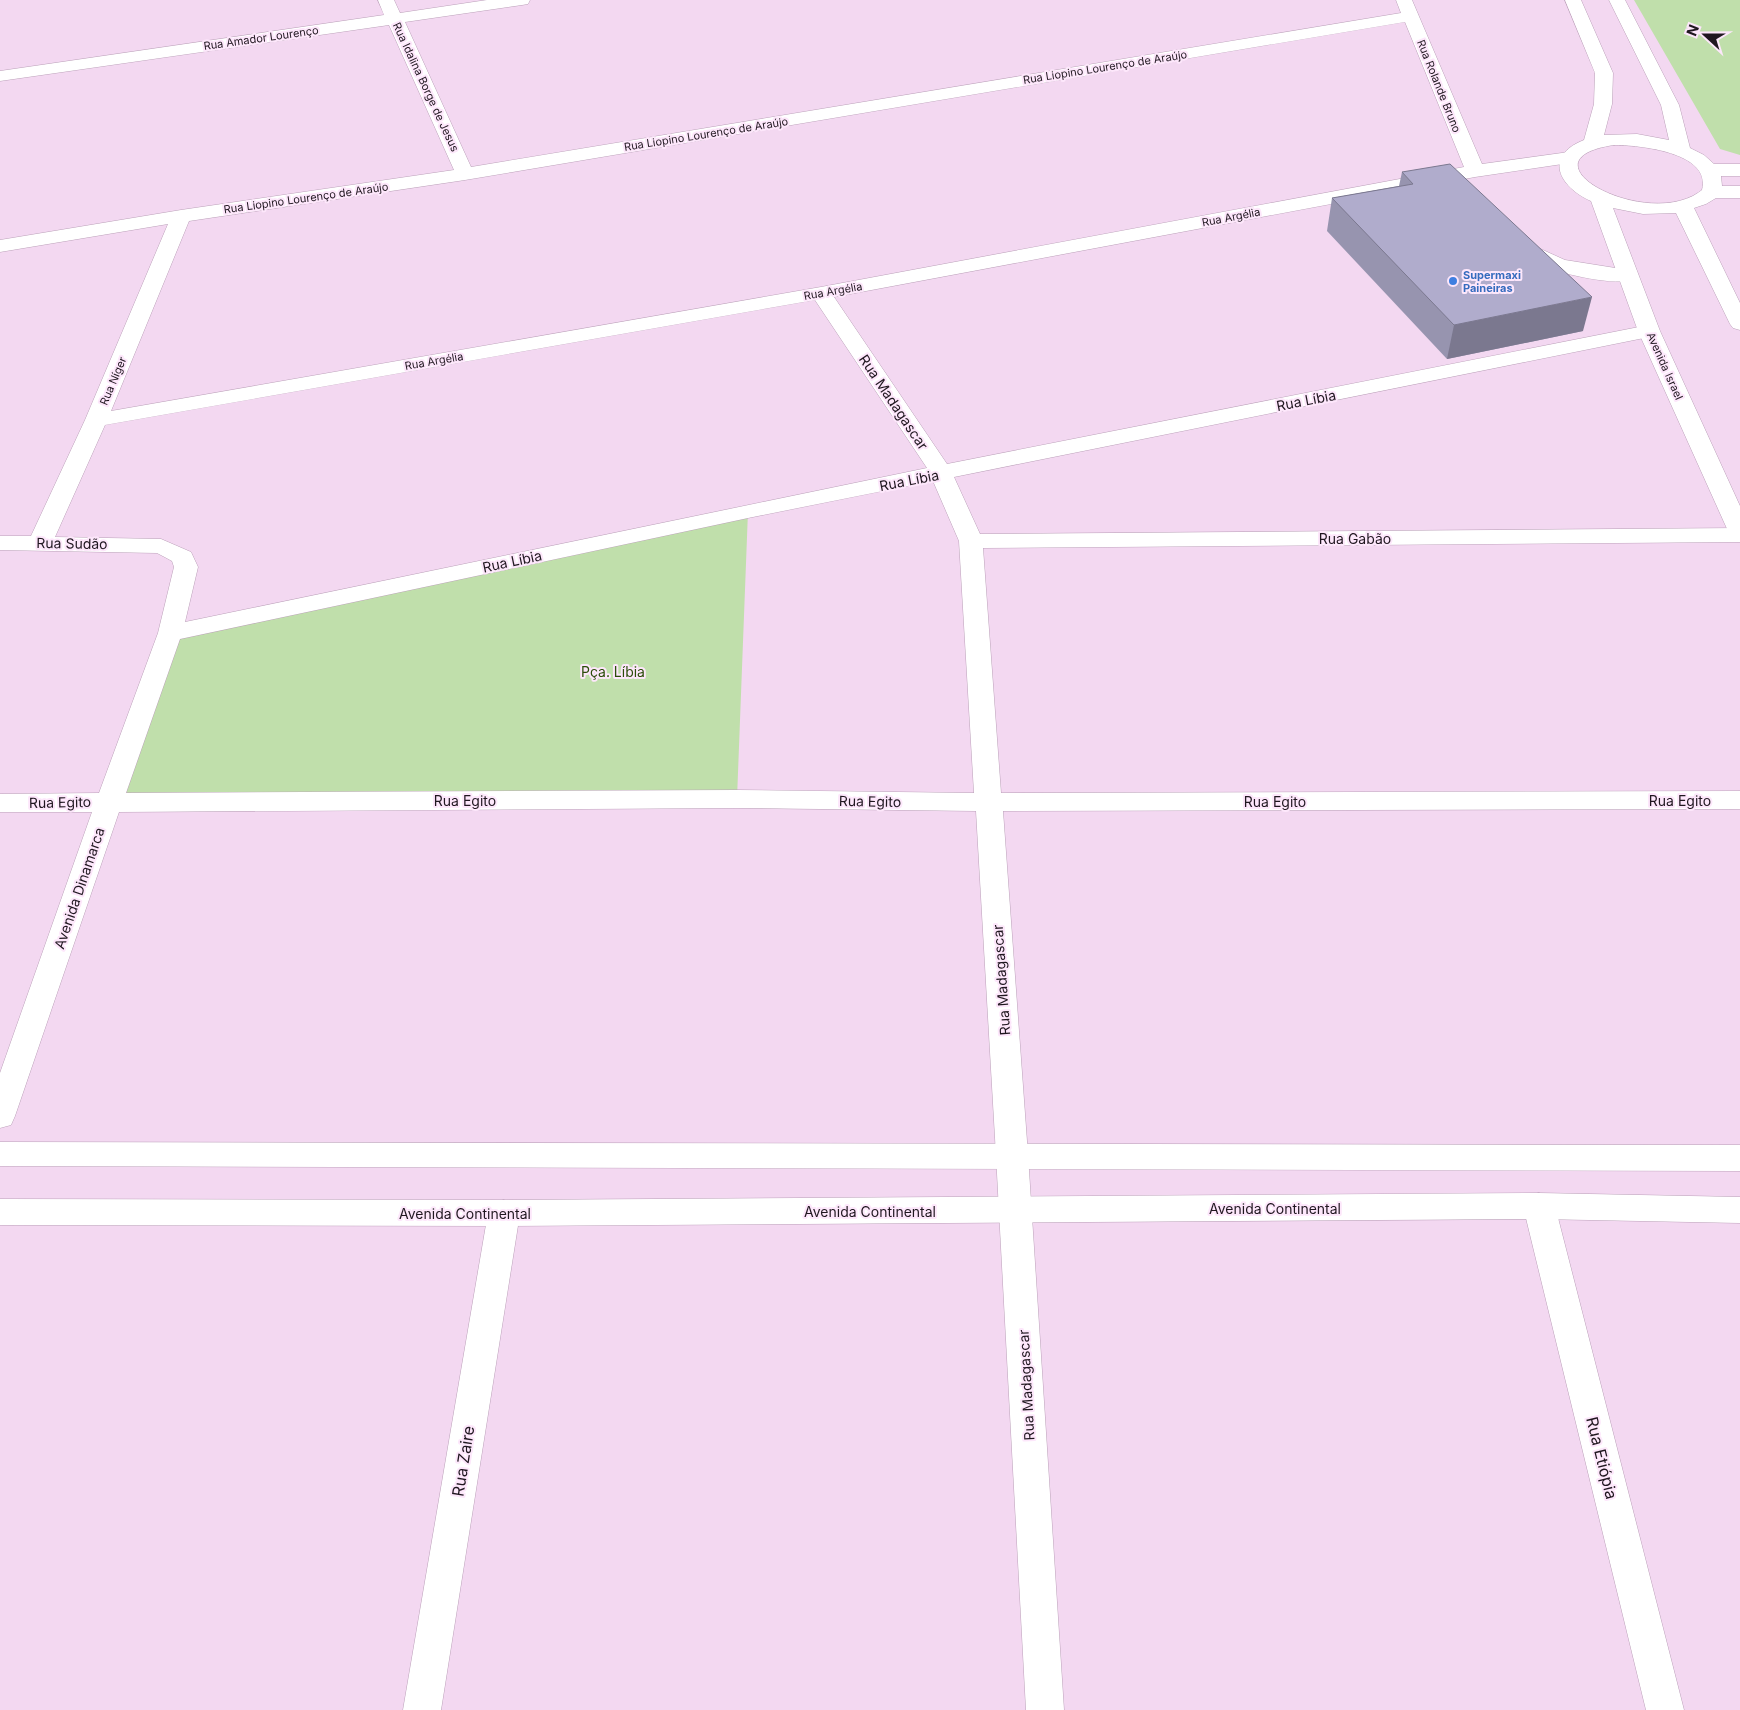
<svg xmlns="http://www.w3.org/2000/svg" width="1740" height="1710" viewBox="0 0 1740 1710" font-family="Inter,sans-serif">
  <style>
    .green { fill: #c0dfab }
    .lines { fill: none; stroke-linecap: round; stroke-linejoin: round }
    .service-casing { stroke: #bba1b9; stroke-width: 1 }
    .minor-casing { stroke: #bba1b9; stroke-width: 1 }
    .tertiary-casing { stroke: #bba1b9; stroke-width: 1 }
    .service { fill: #fff; fill-rule: evenodd }
    .minor { fill: #fff; fill-rule: evenodd }
    .tertiary { fill: #fff; fill-rule: evenodd }
    .wall { fill: #9794af }
    .shaded-wall { fill: #7b788f }
    .building { fill: #b0accc; stroke: #7b788f }
    .shop-dot { fill: #3f7fe0; stroke: #fde7fb; stroke-width: 2 }
    .labels { text-anchor: middle; dominant-baseline: central; stroke-width: 4; stroke-linejoin: round; paint-order: stroke }
    .far-street-label { font-size: 11px; fill: #201720; stroke: #fde7fb }
    .far-shop-label { font-size: 11px; font-weight: bold; fill: #366cbe; stroke: #fde7fb; text-anchor: start }
    .street-label { font-size: 14px; fill: #201720; stroke: #fde7fb }
    .park-label { font-size: 14px; fill: #2b4d09; stroke: #fde7fb }
    .near-street-label { font-size: 16px; fill: #201720; stroke: #fde7fb }
  </style>
  <rect width="100%" height="100%" fill="#f3d8f1"/>
  <path class="green" d="M1634 0H1740V155L1720 149Z
    M748 511 737 799 109 802 170 633Z"/>
  <g class="lines">
    <g class="service-casing">
      <path id="service" d="M1523 241 1565 260 1628 270 1635 272 1638 276 1635 280C1610 287 1528 269 1513 247L1516 243Z"/>
    </g>
    <g class="minor-casing">
      <path id="minor" d="M378 0H394L400 13 487 0H530L528 4 522 5 405 22 471 167 1401 13 1396 0H1412L1482 164 1569 152 1576 154 1578 158 1576 162 1475 177 834 297 947 464 1649 325 1656 327 1660 331 1656 335 1649 337 954 477 980 534 1740 528V542L983 548 1001 793 1740 791V809L1003 811 1028 1155 1064 1710H1026L996 1155 976 811 737 808 119 812 15 1116 11 1125 0 1128V1073L92 812H0V794L99 793 158 633 174 567 172 561 157 553 0 550V536H31L85 420 168 224 0 252V240L181 210 454 170 389 25 0 81V71L384 15ZM1405 22 1464 167 821 287 111 411 189 221 465 180ZM815 300 927 468 185 622 198 567 191 552 161 539 55 537 105 425ZM933 481 959 541 974 793 737 790 126 793 180 639 748 518Z
        M1539 1193 1550 1197 1555 1206 1684 1710H1646L1523 1206 1528 1197Z
        M504 1200 515 1204 520 1213 441 1710H403L488 1213 493 1204Z"/>
    </g>
    <g class="tertiary-casing">
      <path id="tertiary" d="M1565 0H1581L1613 73 1612 104 1604 135 1637 134 1669 140 1661 105 1609 0H1625L1679 105 1690 148 1704 155 1714 164H1740V176H1721L1722 186H1740V198H1716L1706 204 1694 208 1740 303V330L1733 328 1730 324 1676 213 1643 214 1613 208 1660 331 1740 506V538L1732 536 1728 531 1638 331 1591 201C1559 187 1543 156 1584 140L1594 104 1595 73ZM1614 145C1638 145 1712 152 1702 190 1649 233 1513 160 1614 145Z
        M0 1142 1740 1145V1171L0 1166Z
        M1539 1193 1740 1197V1223L1539 1219 504 1226 0 1225V1199L504 1200Z"/>
    </g>
    <use href="#service" class="service"/>
    <use href="#minor" class="minor"/>
    <use href="#tertiary" class="tertiary"/>
  </g>
  <path class="wall" d="M1402 172 1583 331 1447 359 1327 231 1332 198 1399 186Z"/>
  <path class="shaded-wall" d="M1592 297 1583 331 1447 359 1454 325Z"/>
  <path class="building" d="M1450 164 1592 297 1454 325 1332 198 1413 184 1402 172Z"/>
  <circle class="shop-dot" cx="1453" cy="281" r="5"/>
  <g class="labels">
    <g class="far-street-label">
      <text transform="translate(261 38) rotate(-8)">Rua Amador Lourenço</text>
      <text transform="translate(1105 67) rotate(-9)">Rua Liopino Lourenço de Araújo</text>
      <text transform="translate(1439 86) rotate(68)">Rua Rolande Bruno</text>
      <text transform="translate(426 87) rotate(65)">Rua Idalina Borge de Jesus</text>
      <text transform="translate(706 134) rotate(-9)">Rua Liopino Lourenço de Araújo</text>
      <text transform="translate(306 198) rotate(-8)">Rua Liopino Lourenço de Araújo</text>
      <text transform="translate(1231 217) rotate(-11)">Rua Argélia</text>
      <text transform="translate(833 291) rotate(-10)">Rua Argélia</text>
      <text transform="translate(434 361) rotate(-10)">Rua Argélia</text>
      <text transform="translate(1665 366) rotate(66)">Avenida Israel</text>
      <text transform="translate(113 381) rotate(-67)">Rua Níger</text>
    </g>
    <g class="far-shop-label">
      <text x="1463" y="275">Supermaxi<tspan x="1463" dy="13">Paineiras</tspan></text>
    </g>
    <g class="street-label">
      <text transform="translate(1306 400) rotate(-11)">Rua Líbia</text>
      <text transform="translate(894 402) rotate(56)">Rua Madagascar</text>
      <text transform="translate(909 480) rotate(-11)">Rua Líbia</text>
      <text x="1355" y="538">Rua Gabão</text>
      <text transform="translate(72 543) rotate(1)">Rua Sudão</text>
      <text transform="translate(512 561) rotate(-12)">Rua Líbia</text>
      <text x="465" y="800">Rua Egito</text>
      <text x="1680" y="800">Rua Egito</text>
      <text transform="translate(870 801) rotate(1)">Rua Egito</text>
      <text x="1275" y="801">Rua Egito</text>
      <text transform="translate(60 802) rotate(-1)">Rua Egito</text>
      <text transform="translate(79 888) rotate(-71)">Avenida Dinamarca</text>
      <text transform="translate(1001 980) rotate(-94)">Rua Madagascar</text>
      <text x="1275" y="1208">Avenida Continental</text>
      <text x="870" y="1211">Avenida Continental</text>
      <text x="465" y="1213">Avenida Continental</text>
      <text transform="translate(1026 1385) rotate(-93)">Rua Madagascar</text>
    </g>
    <g class="park-label">
      <text x="613" y="671">Pça. Líbia</text>
    </g>
    <g class="near-street-label">
      <text transform="translate(1602 1458) rotate(76)">Rua Etiópia</text>
      <text transform="translate(463 1461) rotate(-81)">Rua Zaire</text>
    </g>
  </g>
  <g transform="translate(1705 35) rotate(291)" stroke="#fde7fb" stroke-width="4" paint-order="stroke">
  <path d="M0-4L9 19L0 12L-9 19Z" fill="#201720"/>
  <text y="-8" font-size="14" font-weight="bold" text-anchor="middle" fill="#201720">N</text>
  </g>
</svg>
